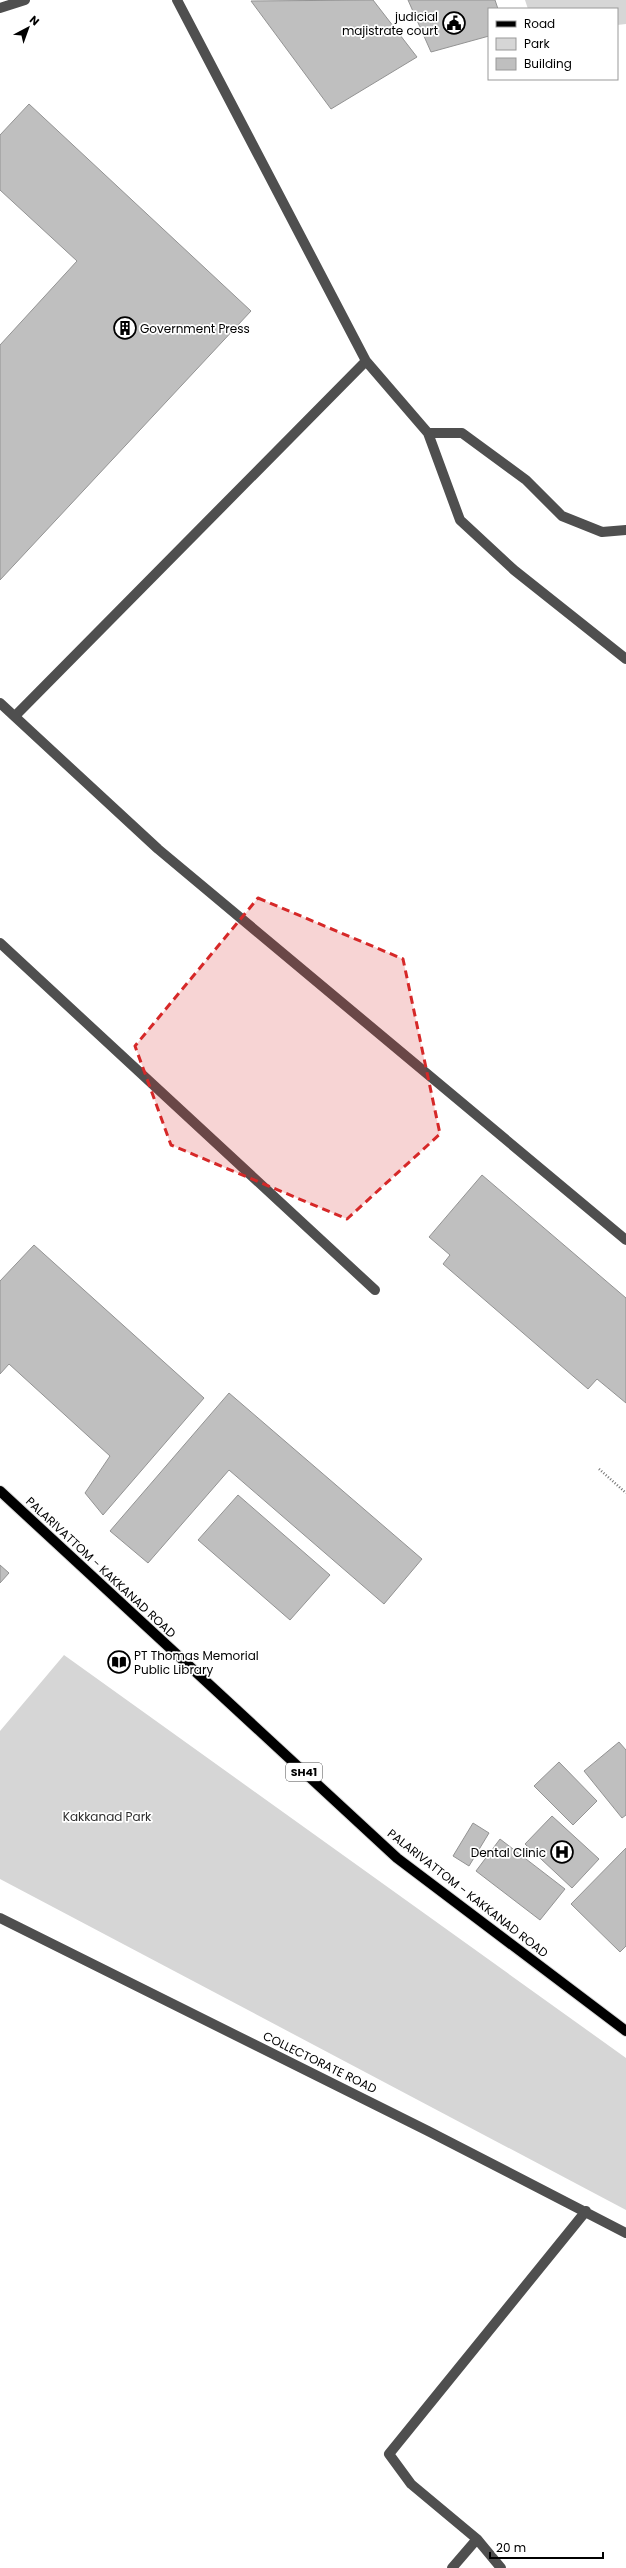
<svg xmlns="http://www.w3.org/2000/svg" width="626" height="2568" viewBox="0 0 626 2568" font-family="Poppins,sans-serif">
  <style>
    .green { fill: #d6d6d6 }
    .building { fill: #bfbfbf; stroke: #939393 }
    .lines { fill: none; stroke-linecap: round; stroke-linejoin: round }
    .major-casing { stroke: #dbdbdb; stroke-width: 12 }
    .path { stroke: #717171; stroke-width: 2.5; stroke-dasharray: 1 2; stroke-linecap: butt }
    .minor { stroke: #4f4f4f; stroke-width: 10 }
    .major { stroke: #000; stroke-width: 10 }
    .marked { fill: #d62828; fill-opacity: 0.2; stroke: #d62828; stroke-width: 3; stroke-dasharray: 8 5; stroke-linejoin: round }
    .labels { text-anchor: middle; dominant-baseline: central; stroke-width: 3.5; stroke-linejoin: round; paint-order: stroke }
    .shield { fill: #fff; stroke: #4c4c4c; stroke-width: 1 }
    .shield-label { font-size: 11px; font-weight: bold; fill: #000 }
    .poi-label { font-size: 12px; fill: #000; stroke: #fff; text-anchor: end }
    .street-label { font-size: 12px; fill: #000; stroke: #fff }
    .park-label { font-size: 12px; fill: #2d2d2d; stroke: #fff }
  </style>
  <rect width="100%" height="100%" fill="#fff"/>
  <path class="green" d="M525 0H626V24L617 25V9H528Z
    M64 1655 626 2058V2210L0 1879V1731Z"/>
  <path class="building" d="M373 0 417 57 331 109 251 1Z
    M408 0H495L498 9H489V36L431 52Z
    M29 104 251 311 0 580V345L77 261 0 190V135Z
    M482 1175 626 1298V1403L597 1379 588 1389 443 1264 450 1255 429 1237Z
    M34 1245 204 1398 103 1515 85 1493 110 1456 9 1364 0 1374V1281Z
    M229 1393 422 1559 384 1604 229 1470 148 1563 110 1531Z
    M238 1495 330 1575 290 1620 198 1540Z
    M0 1565 9 1573 0 1583Z
    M619 1742 626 1750V1815L622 1818 584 1771Z
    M559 1762 597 1801 573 1825 534 1786Z
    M552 1816 599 1859 572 1888 525 1844Z
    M473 1823 489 1833 469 1866 453 1856Z
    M500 1839 565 1889 540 1920 476 1871Z
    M626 1848V1946L620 1952 571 1904Z"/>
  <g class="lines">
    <g class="major-casing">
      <path id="major" d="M0 1491 397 1858 626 2031"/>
    </g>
    <path class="path" d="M599 1469 626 1493"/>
    <path class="minor" d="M177 0 366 361 428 433H462L526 480 562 516 602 532 626 530
      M0 8 25 0
      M428 433 460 520 514 570 626 659
      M0 703 158 849 626 1240
      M15 716 366 361
      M0 943 375 1290
      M0 1918 428 2131 626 2233
      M452 2568 477 2539
      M501 2568 477 2539 411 2484 389 2454 586 2211"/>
    <use href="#major" class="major"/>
  </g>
  <path class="marked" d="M258 898 403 959 440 1134 347 1219 171 1145 135 1046Z"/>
  <defs>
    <g id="civic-ring" transform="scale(1.15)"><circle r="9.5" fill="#fff" stroke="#000" stroke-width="1.5"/><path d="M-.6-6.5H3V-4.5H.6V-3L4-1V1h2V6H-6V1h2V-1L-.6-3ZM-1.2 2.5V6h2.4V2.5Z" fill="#000"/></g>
    <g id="building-ring" transform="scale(1.15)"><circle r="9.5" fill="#fff" stroke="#000" stroke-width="1.5"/><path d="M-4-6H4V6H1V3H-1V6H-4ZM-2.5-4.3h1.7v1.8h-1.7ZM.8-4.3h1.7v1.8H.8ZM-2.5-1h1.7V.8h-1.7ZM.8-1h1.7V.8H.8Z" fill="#000"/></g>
    <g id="library-ring" transform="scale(1.15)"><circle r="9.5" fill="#fff" stroke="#000" stroke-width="1.5"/><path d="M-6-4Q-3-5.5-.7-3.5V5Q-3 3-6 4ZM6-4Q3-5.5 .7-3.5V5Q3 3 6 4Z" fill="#000"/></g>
    <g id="hospital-ring" transform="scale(1.15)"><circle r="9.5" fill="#fff" stroke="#000" stroke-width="1.5"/><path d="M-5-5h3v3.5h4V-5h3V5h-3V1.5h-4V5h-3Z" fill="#000"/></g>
  </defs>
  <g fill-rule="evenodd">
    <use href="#civic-ring" x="454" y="23"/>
    <use href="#building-ring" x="125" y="328"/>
    <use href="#library-ring" x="119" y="1662"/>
    <use href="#hospital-ring" x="562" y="1852"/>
  </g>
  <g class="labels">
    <rect class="shield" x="286" y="1763" width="36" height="18" rx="3"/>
    <g class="shield-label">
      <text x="304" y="1772">SH41</text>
    </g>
    <g class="poi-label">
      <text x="438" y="16">judicial<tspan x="438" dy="14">majistrate court</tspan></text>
      <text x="140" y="328" text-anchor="start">Government Press</text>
      <text x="134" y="1655" text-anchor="start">PT Thomas Memorial<tspan x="134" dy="14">Public Library</tspan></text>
      <text x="546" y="1852">Dental Clinic</text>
    </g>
    <g class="street-label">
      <text transform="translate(101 1567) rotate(43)">PALARIVATTOM - KAKKANAD ROAD</text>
      <text transform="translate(468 1893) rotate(38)">PALARIVATTOM - KAKKANAD ROAD</text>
      <text transform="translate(320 2062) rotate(26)">COLLECTORATE ROAD</text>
    </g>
    <g class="park-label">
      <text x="107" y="1816">Kakkanad Park</text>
    </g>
  </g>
  <rect x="488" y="8" width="130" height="72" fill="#ffffff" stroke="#999999"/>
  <rect x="496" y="21" width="20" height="6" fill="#000000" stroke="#999999"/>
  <text x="524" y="28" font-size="12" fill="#000000">Road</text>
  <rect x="496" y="38" width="20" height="12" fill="#d6d6d6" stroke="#999999"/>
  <text x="524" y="48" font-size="12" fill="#000000">Park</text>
  <rect x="496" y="58" width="20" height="12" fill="#bfbfbf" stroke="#999999"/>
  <text x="524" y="68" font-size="12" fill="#000000">Building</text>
  <g transform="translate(28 28) rotate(41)" stroke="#ffffff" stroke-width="3" paint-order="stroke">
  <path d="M0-3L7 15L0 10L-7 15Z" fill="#000000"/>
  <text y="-6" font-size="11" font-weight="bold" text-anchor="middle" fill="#000000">N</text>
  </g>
  <path d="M490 2552v6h113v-6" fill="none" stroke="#000000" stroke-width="2"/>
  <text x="496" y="2552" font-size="12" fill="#000000" stroke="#ffffff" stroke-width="3" paint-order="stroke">20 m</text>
</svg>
